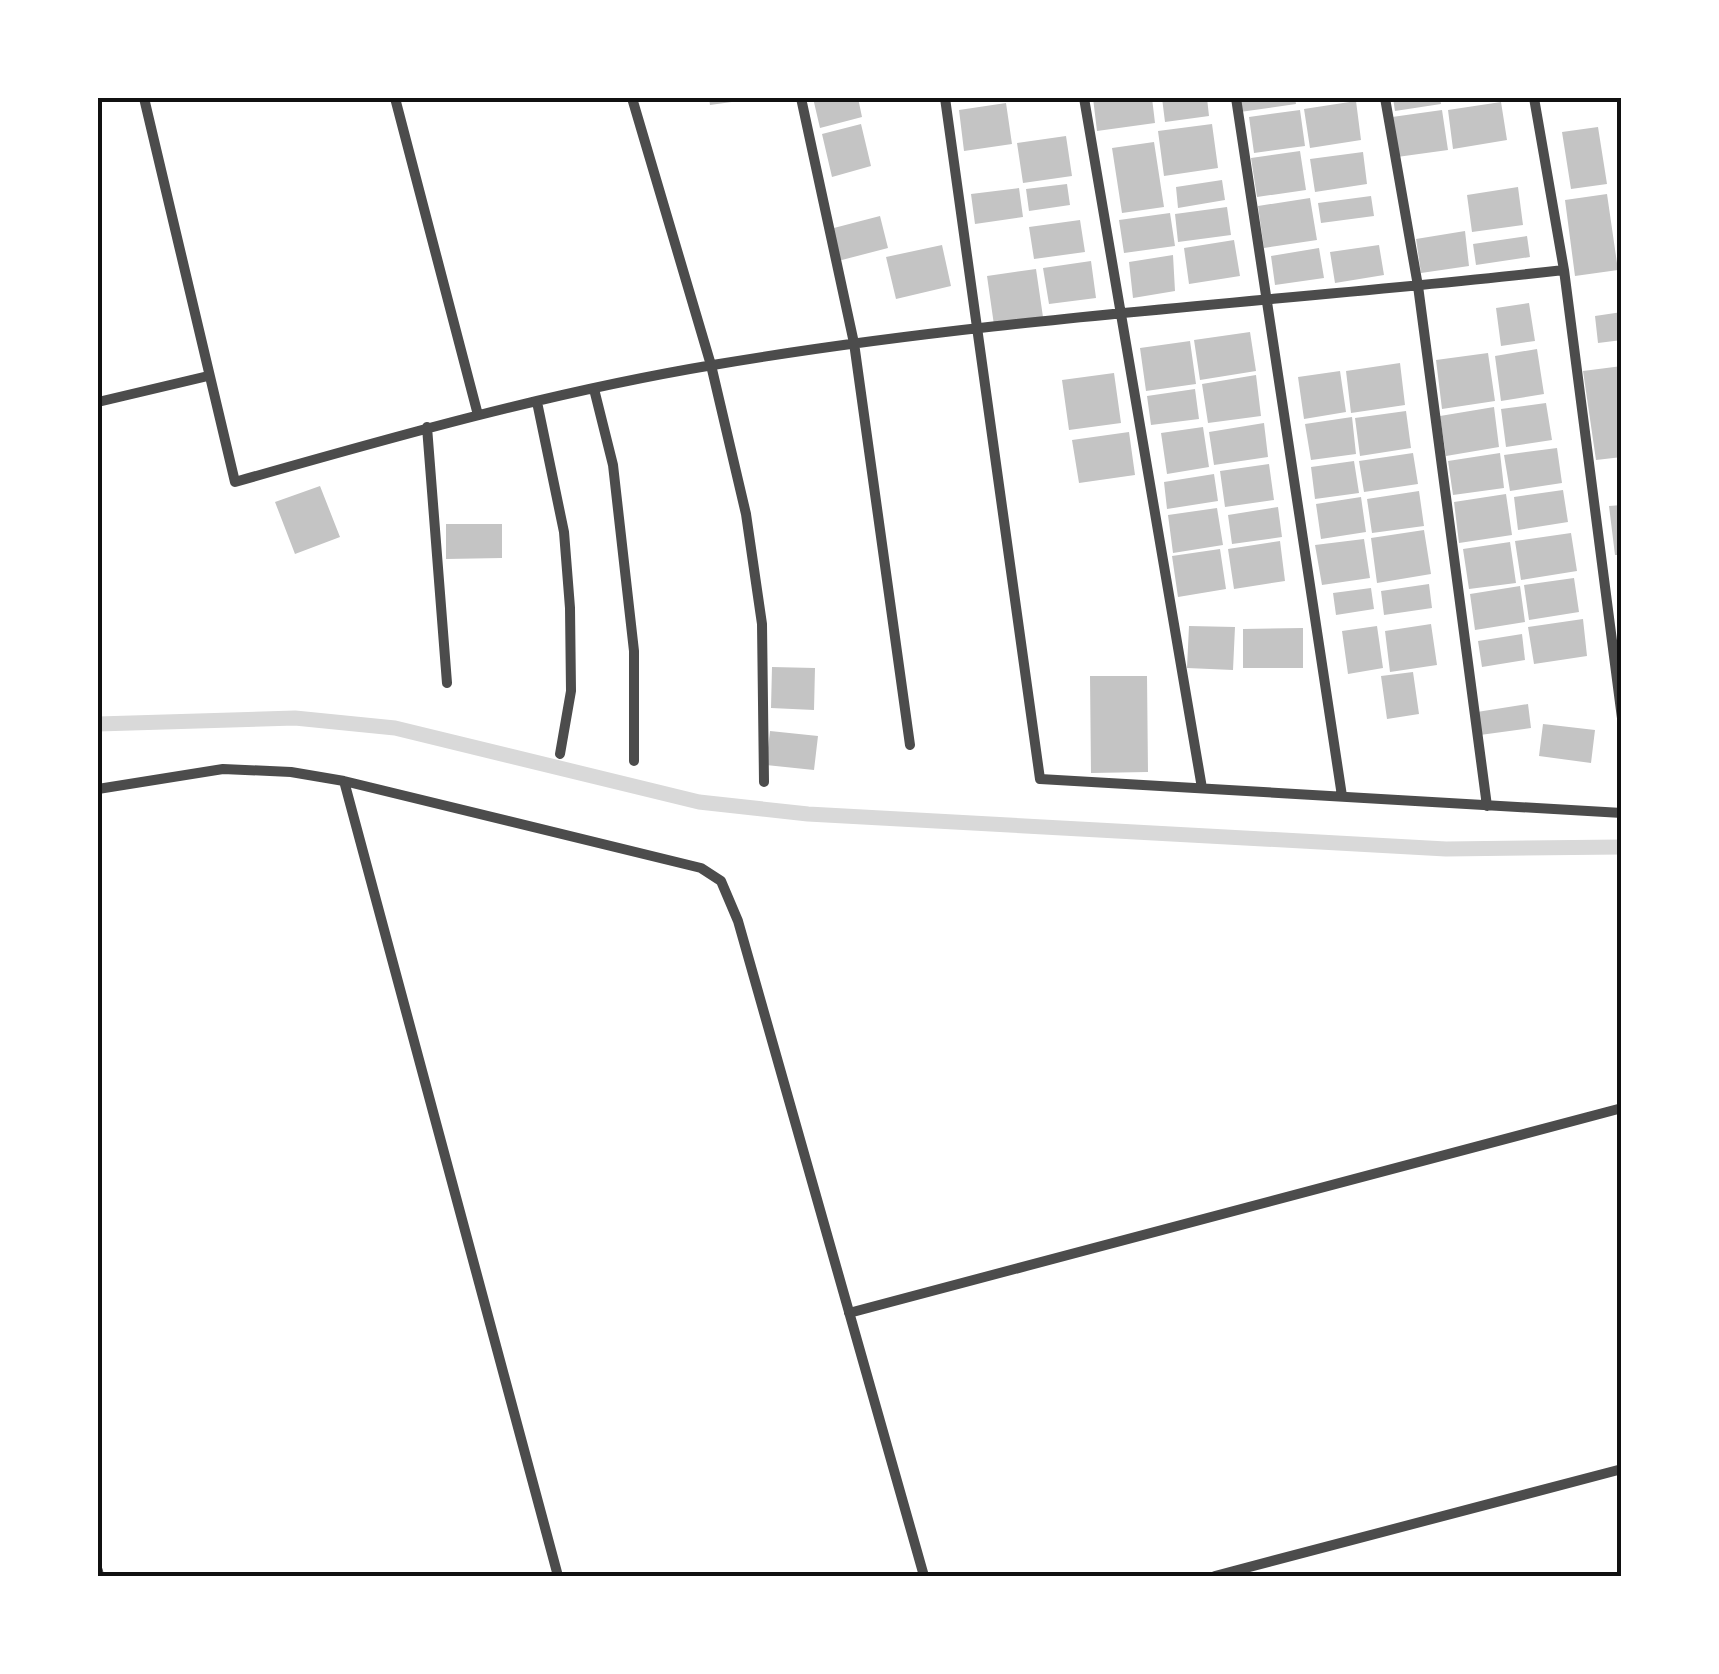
<svg xmlns="http://www.w3.org/2000/svg" width="1719" height="1674" viewBox="0 0 1719 1674" font-family="'Fira Sans',sans-serif">
  <style>
    .lines { fill: none; stroke-linecap: round; stroke-linejoin: round }
    .stream { stroke: #d9d9d9; stroke-width: 15 }
    .building { fill: #c4c4c4 }
    .minor { stroke: #4c4c4c; stroke-width: 10 }
    .neatline { fill: none; stroke: #111; stroke-width: 4 }
  </style>
  <rect width="100%" height="100%" fill="#fff"/>
  <g class="lines">
    <path class="stream" d="M98 724 295 718 395 728 699 802 808 814 1446 849 1622 847"/>
  </g>
  <path class="building" d="M709 98H746V100L710 105Z
    M813 98H858L862 117 820 128Z
    M1093 98H1152L1155 123 1097 131Z
    M1162 98H1207L1209 116 1165 122Z
    M1238 98H1295L1296 104 1240 112Z
    M1393 98H1440L1441 104 1395 111Z
    M1356 101 1361 140 1310 148 1304 109Z
    M1501 102 1507 140 1453 149 1448 110Z
    M1006 103 1012 144 964 151 959 110Z
    M1300 110 1305 146 1254 153 1249 117Z
    M1442 110 1448 150 1397 157 1392 117Z
    M861 124 871 166 832 177 822 134Z
    M1212 124 1218 168 1164 176 1158 131Z
    M1598 127 1607 184 1571 189 1562 132Z
    M1066 136 1072 176 1023 183 1017 143Z
    M1154 142 1164 207 1122 213 1112 148Z
    M1300 151 1306 190 1257 197 1251 158Z
    M1363 152 1367 184 1315 192 1310 159Z
    M1222 180 1225 200 1178 208 1176 187Z
    M1067 184 1070 205 1029 211 1026 189Z
    M1518 187 1523 225 1472 232 1467 195Z
    M1019 188 1023 217 975 224 971 194Z
    M1607 194 1618 270 1575 276 1565 200Z
    M1371 196 1374 216 1321 223 1318 203Z
    M1310 198 1317 240 1264 248 1258 206Z
    M1227 207 1231 235 1178 242 1175 214Z
    M1170 213 1175 246 1124 253 1119 220Z
    M880 216 888 248 838 261 830 229Z
    M1080 220 1085 252 1034 259 1029 227Z
    M1465 231 1469 266 1421 273 1416 239Z
    M1527 236 1530 257 1476 265 1473 244Z
    M1234 240 1240 276 1189 284 1184 248Z
    M942 245 951 286 896 299 886 257Z
    M1379 245 1384 275 1335 283 1330 252Z
    M1319 248 1324 278 1275 285 1271 256Z
    M1173 255 1175 291 1133 298 1129 262Z
    M1091 261 1096 298 1049 304 1043 268Z
    M1036 269 1043 317 994 325 987 276Z
    M1529 303 1535 341 1501 346 1496 308Z
    M1622 312V340L1598 343 1595 316Z
    M1250 332 1256 371 1200 380 1194 340Z
    M1190 341 1196 384 1146 391 1140 348Z
    M1537 349 1544 394 1501 401 1495 356Z
    M1488 353 1495 401 1442 409 1436 360Z
    M1400 363 1405 405 1351 413 1346 371Z
    M1622 366V457L1596 460 1583 371Z
    M1340 371 1346 412 1304 419 1298 377Z
    M1114 373 1121 423 1069 430 1062 380Z
    M1256 375 1261 416 1208 423 1202 384Z
    M1195 389 1199 419 1151 425 1147 396Z
    M1546 403 1552 440 1506 447 1501 409Z
    M1494 407 1499 447 1446 456 1440 416Z
    M1406 411 1411 448 1360 456 1355 418Z
    M1352 417 1356 454 1311 460 1305 424Z
    M1264 423 1268 457 1214 465 1209 432Z
    M1203 427 1209 467 1167 474 1161 433Z
    M1129 432 1135 475 1079 483 1072 440Z
    M1557 448 1562 483 1510 491 1504 455Z
    M1413 453 1418 484 1364 492 1359 461Z
    M1500 453 1504 488 1453 495 1448 461Z
    M1354 461 1359 493 1315 499 1311 467Z
    M1269 464 1274 500 1225 507 1220 471Z
    M1214 474 1218 501 1167 509 1164 482Z
    M320 486 340 537 295 554 275 502Z
    M1563 490 1568 522 1518 530 1514 497Z
    M1419 491 1424 526 1372 533 1367 499Z
    M1506 494 1512 535 1459 543 1454 502Z
    M1361 497 1366 532 1321 539 1316 504Z
    M1622 505V555H1615L1609 506Z
    M1278 507 1282 537 1232 544 1228 515Z
    M1217 508 1223 545 1173 553 1168 515Z
    M446 524H502V558L446 559Z
    M1424 530 1431 574 1377 583 1371 538Z
    M1571 533 1577 571 1521 580 1515 541Z
    M1364 539 1370 578 1322 585 1315 545Z
    M1280 541 1285 581 1234 589 1228 549Z
    M1510 542 1516 583 1469 589 1463 549Z
    M1220 549 1226 589 1178 597 1172 556Z
    M1574 578 1579 612 1529 620 1524 585Z
    M1429 584 1432 608 1384 615 1381 591Z
    M1520 586 1525 622 1475 630 1470 594Z
    M1371 588 1374 609 1336 615 1333 593Z
    M1583 619 1587 656 1534 664 1528 627Z
    M1431 624 1437 665 1390 672 1385 631Z
    M1189 626 1235 627 1233 670 1187 668Z
    M1377 626 1383 668 1348 674 1342 631Z
    M1303 628V668H1243V629Z
    M1522 634 1525 660 1482 667 1478 641Z
    M772 667 815 668 814 710 771 708Z
    M1413 672 1419 714 1387 719 1381 676Z
    M1090 676H1147L1148 772 1091 773Z
    M1528 704 1531 728 1480 735 1477 712Z
    M1543 724 1595 730 1591 763 1539 756Z
    M770 731 818 736 814 770 766 765Z"/>
  <g class="lines">
    <path class="minor" d="M144 98 235 482C393 437 551 392 713 365 995 317 1281 302 1564 270
      M395 98 478 415
      M632 98 711 365 746 514 762 624 764 782
      M801 98 854 343 910 745
      M945 98 1040 779 1622 813
      M1084 98 1202 788
      M1236 98 1342 796
      M1385 98 1418 286 1487 806
      M1534 98 1564 270 1622 718
      M594 389 613 465 634 651V761
      M98 402 208 376
      M537 402 564 532 570 608 571 691 560 754
      M427 427 447 683
      M344 781 558 1576
      M98 789 223 769 291 772 344 781 701 868 721 881 738 921 924 1576
      M849 1313 1622 1108
      M98 1571 99 1576
      M1215 1576 1622 1469"/>
  </g>
  <rect width="1719" height="1674" fill="none" stroke="#ffffff" stroke-width="200"/>
  <rect x="100" y="100" width="1519" height="1474" class="neatline"/>
</svg>
